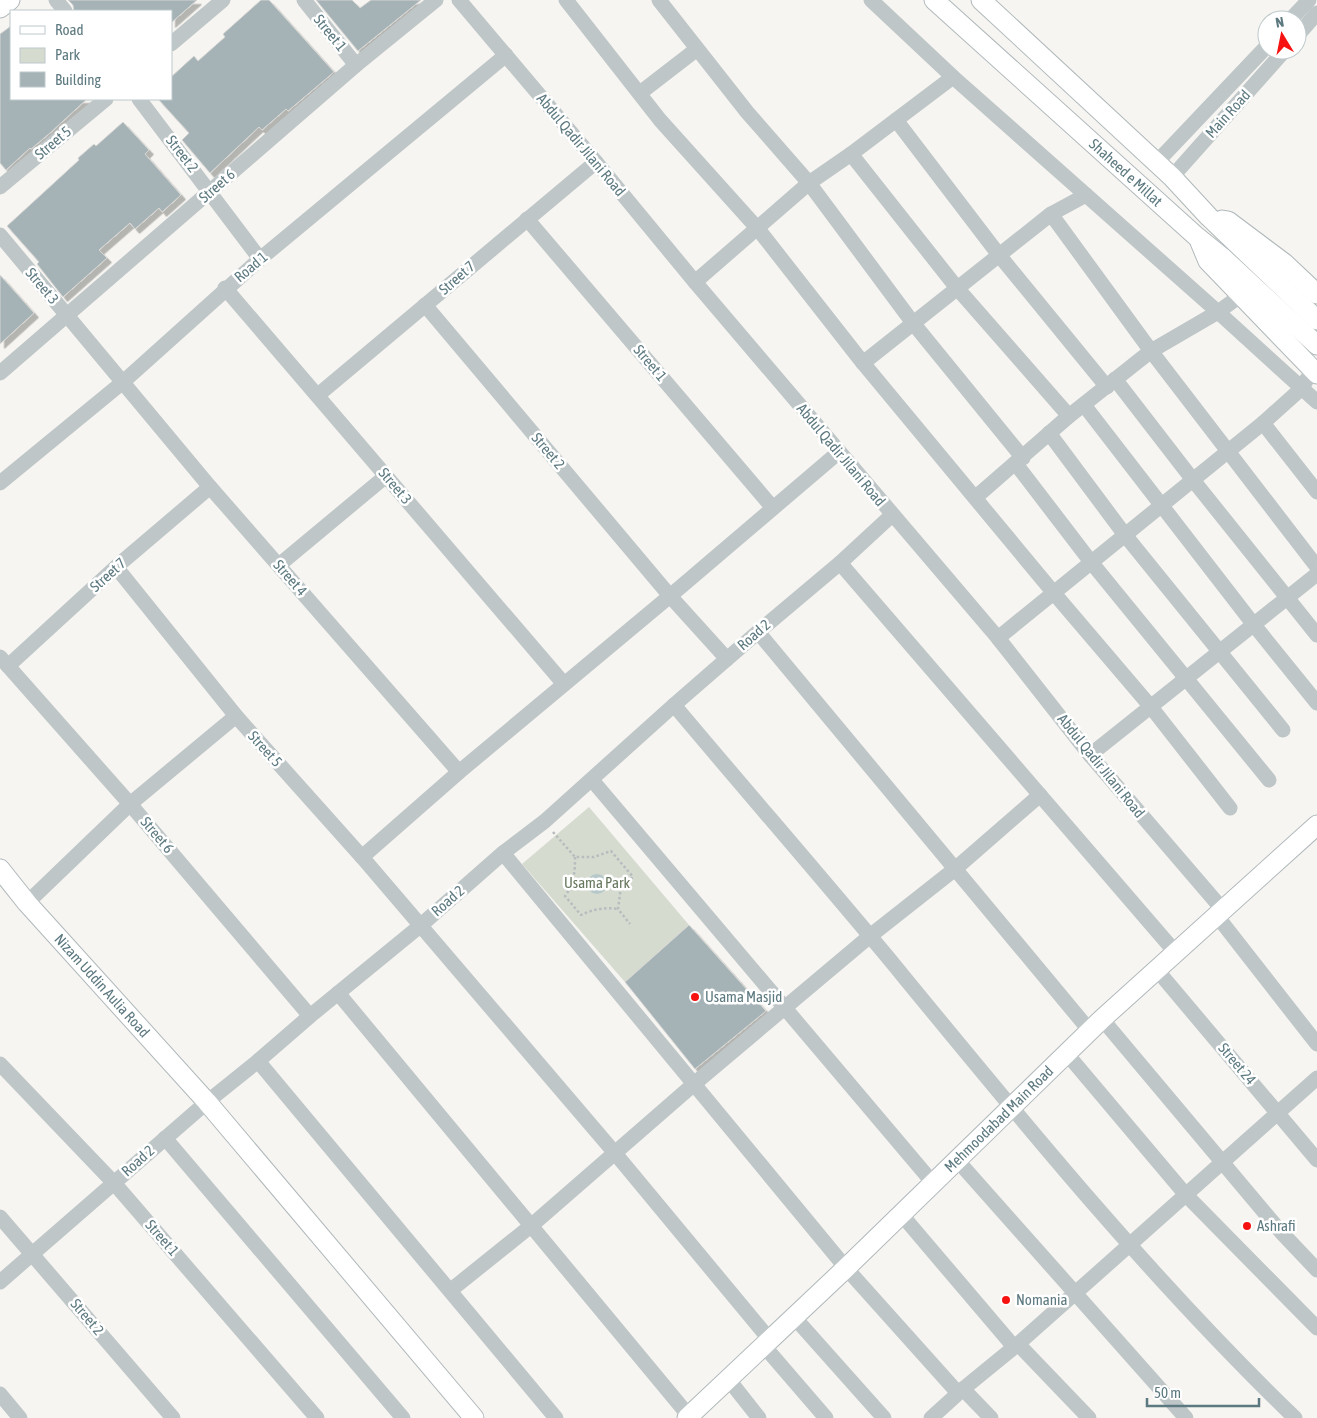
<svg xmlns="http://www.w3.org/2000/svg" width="1317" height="1418" font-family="'Asap Condensed',sans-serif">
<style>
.green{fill:#d6dbd0}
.water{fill:#b6c8ca}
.building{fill:#a5b3b6;stroke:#d7d6d4;filter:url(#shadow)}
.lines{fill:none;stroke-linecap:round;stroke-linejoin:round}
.major-casing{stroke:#b0b8bb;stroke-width:21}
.path{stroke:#b7bcbe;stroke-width:2.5;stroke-dasharray:2.5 2.5;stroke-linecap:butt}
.minor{stroke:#bfc6c8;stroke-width:15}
.major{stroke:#fff;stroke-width:19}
.poi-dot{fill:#f61211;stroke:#fff;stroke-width:2}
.labels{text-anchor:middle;stroke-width:5;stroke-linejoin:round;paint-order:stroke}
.street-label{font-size:15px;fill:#5d7980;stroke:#fff}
.park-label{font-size:15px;fill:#67775d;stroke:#fff}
.poi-label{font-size:15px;fill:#5d7980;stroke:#fff;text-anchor:start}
</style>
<defs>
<filter id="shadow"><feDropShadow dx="4.5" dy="4.5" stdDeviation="0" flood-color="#0004"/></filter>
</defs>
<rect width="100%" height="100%" fill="#f6f5f1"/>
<polygon class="green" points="589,807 689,925 625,982 522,864"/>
<circle class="water" cx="597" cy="884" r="10"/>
<g class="building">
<polygon points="68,0 197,0 171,23 171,11 74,11 73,5"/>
<polygon points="261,0 269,0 334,72 288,111 286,109 262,130 259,127 210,173 182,140 189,133 158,99 171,99 171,77 194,56 198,61 225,37 223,34"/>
<polygon points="316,0 352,0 360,8 371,0 421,0 358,51"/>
<polygon points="11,26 11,99 87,99 50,133 31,149 30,148 6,170 0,163 0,34"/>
<polygon points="123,122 149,150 145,154 181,195 162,212 159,208 135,229 130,223 99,250 107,258 63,297 37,264 39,262 7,226 79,160 78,158 94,144 96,146"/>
<polygon points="0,275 34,313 0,344"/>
<polygon points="689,925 766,1011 695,1069 625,982"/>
</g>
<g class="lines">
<defs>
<g id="major">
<path id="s1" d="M 934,0 L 1197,237 L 1223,258 L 1317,345"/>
<polyline points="981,0 1172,177 1209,217 1317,320"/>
<polyline points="0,8 10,0"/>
<polyline points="1222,220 1228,221 1284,263 1317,294"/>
<polyline points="1200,242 1208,261 1317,374"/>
<path id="s2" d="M 0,869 L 27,903 L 207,1102 L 474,1418"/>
<path id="s3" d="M 687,1418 L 846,1268 L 1102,1019 L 1317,825"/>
</g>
</defs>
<use href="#major" class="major-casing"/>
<g class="path">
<polyline points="553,832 575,857 594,857 611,851 633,877 621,887 618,909 630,924"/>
<path d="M 575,857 C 575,872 574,884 565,896 L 581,915 C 593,909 605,907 618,909"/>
</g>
<g class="minor">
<polyline points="56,0 65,11"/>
<polyline points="304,0 356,65"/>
<polyline points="459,0 596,162 695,282 998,638 1090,755 1223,910"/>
<polyline points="566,0 660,120 758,229 863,363 1053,592 1151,707 1230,808"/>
<polyline points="659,0 747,112 809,183 913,323 1023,458"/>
<polyline points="871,0 953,77 1218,312 1317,402"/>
<polyline points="1290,20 1309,0"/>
<polyline points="1297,36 1317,13"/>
<polyline points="171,44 223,0"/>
<polyline points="640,93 697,49"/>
<polyline points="139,99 260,259"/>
<polyline points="896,120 999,255 1107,387"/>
<polyline points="851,154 957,288 1069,416"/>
<polyline points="1156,163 1267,46"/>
<polyline points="1172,177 1285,50"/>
<polyline points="0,187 106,99"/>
<polyline points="1051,214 1151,351 1317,567"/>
<polyline points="527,219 773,508"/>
<polyline points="0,235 210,487 459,772"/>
<polyline points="695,282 809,183 851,154 953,77"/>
<polyline points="225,288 564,684"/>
<polyline points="425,305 670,596 727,659"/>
<polyline points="863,363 1051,214 1086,195"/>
<polyline points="0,373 356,65 436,0"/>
<polyline points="1115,379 1193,480 1317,635"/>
<polyline points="318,395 596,162"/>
<polyline points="1084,405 1254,625 1317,703"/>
<polyline points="1263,423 1317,492"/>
<polyline points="1049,433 1125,535 1283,730"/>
<polyline points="1016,464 1091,562 1269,780"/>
<polyline points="0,483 123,382 260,259 506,55"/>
<polyline points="976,497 1069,416 1151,351 1218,312 1240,296"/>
<polyline points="840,563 1176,953"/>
<polyline points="279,565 386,476"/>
<polyline points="116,567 236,716 362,857 614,1152 770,1340"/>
<polyline points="758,632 1090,1031"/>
<polyline points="998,638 1263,423 1302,388 1307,379"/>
<polyline points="0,657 130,804 310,1016"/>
<polyline points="8,666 116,567 210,487"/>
<path d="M 674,705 C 747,792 822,878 895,966 C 1022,1121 1150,1278 1295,1418"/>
<polyline points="1090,755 1317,574"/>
<polyline points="592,780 933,1183"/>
<polyline points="503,853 846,1268 958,1393"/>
<polyline points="362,857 459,772 670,596 839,452"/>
<polyline points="27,903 130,804 236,716"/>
<polyline points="1217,916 1317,1044"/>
<polyline points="1157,970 1317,1160"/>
<polyline points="338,993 689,1416"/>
<polyline points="1102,1019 1281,1232 1317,1270"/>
<polyline points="1067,1054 1186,1195 1317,1328"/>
<polyline points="258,1061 556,1418"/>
<polyline points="0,1064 114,1183 317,1418"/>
<polyline points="165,1138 403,1418"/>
<polyline points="957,1160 1186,1418"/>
<polyline points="901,1214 1014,1347"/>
<polyline points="0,1217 173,1418"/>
<polyline points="0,1282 207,1102 258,1061 310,1016 420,926 503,853 545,821 674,705 758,632 840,563 892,515"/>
<polyline points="451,1290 532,1225 694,1084 870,936 955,869 1040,795"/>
<polyline points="794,1317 884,1418"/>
<polyline points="1018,1344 1089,1418"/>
<polyline points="764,1346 826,1418"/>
<polyline points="729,1380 759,1418"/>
<polyline points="963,1389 991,1418"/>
<polyline points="0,1394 20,1418"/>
<polyline points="931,1418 963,1389 1018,1344 1317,1078"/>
</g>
<use href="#major" class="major"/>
</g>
<g class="poi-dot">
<circle cx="695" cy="997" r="5"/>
<circle cx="1247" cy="1226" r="5"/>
<circle cx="1006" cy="1300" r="5"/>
</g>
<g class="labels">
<g class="street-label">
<text transform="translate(330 33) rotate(51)" y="5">Street 1</text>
<text transform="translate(1228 114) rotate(-48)" y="5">Main Road</text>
<text transform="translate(53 143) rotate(-40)" y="5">Street 5</text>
<text transform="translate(581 145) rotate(50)" y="5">Abdul Qadir Jilani Road</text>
<text transform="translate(182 154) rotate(52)" y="5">Street 2</text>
<text dy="5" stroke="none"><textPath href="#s1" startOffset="258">Shaheed e Millat</textPath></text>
<text transform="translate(217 186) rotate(-41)" y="5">Street 6</text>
<text transform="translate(251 267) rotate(-40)" y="5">Road 1</text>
<text transform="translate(457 278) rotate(-41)" y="5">Street 7</text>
<text transform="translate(42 286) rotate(50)" y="5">Street 3</text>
<text transform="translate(650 363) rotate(50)" y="5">Street 1</text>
<text transform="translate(548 451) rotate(50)" y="5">Street 2</text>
<text transform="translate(841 455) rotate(50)" y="5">Abdul Qadir Jilani Road</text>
<text transform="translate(395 486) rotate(50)" y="5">Street 3</text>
<text transform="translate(108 575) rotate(-42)" y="5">Street 7</text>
<text transform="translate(290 578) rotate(49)" y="5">Street 4</text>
<text transform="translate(754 635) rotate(-41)" y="5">Road 2</text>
<text transform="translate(265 749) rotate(48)" y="5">Street 5</text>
<text transform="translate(1101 766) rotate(51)" y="5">Abdul Qadir Jilani Road</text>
<text transform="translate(157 835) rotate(50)" y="5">Street 6</text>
<text transform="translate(448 901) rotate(-41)" y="5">Road 2</text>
<text dy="5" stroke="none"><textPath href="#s2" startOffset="155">Nizam Uddin Aulia Road</textPath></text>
<text transform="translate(1237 1064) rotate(50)" y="5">Street 24</text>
<text dy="5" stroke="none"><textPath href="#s3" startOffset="432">Mehmoodabad Main Road</textPath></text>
<text transform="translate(138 1161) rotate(-42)" y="5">Road 2</text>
<text transform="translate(162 1238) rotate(49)" y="5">Street 1</text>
<text transform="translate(87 1317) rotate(50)" y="5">Street 2</text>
</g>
<g class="park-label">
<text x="597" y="888">Usama Park</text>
</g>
<g class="poi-label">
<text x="705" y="1002">Usama Masjid</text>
<text x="1257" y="1231">Ashrafi</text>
<text x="1016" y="1305">Nomania</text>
</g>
</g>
<rect x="10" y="10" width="162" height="90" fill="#ffffff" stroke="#bec9cc"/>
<rect x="20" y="26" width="25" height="8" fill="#ffffff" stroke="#bec9cc"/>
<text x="55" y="35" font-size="15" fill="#5d7980">Road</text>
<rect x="20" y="48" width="25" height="15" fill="#d6dbd0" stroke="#bec9cc"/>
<text x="55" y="60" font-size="15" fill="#5d7980">Park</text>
<rect x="20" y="72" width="25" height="15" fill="#a5b3b6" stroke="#bec9cc"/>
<text x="55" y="85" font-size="15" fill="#5d7980">Building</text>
<g transform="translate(1282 35) rotate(350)"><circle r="24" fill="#ffffff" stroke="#bec9cc"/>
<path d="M0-4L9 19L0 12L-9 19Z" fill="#f61211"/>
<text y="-8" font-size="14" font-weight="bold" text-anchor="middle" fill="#5d7980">N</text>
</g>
<path d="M1147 1398v8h112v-8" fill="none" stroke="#5d7980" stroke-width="2.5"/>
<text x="1154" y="1398" font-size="15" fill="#5d7980" stroke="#ffffff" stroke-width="4" paint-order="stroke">50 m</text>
</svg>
